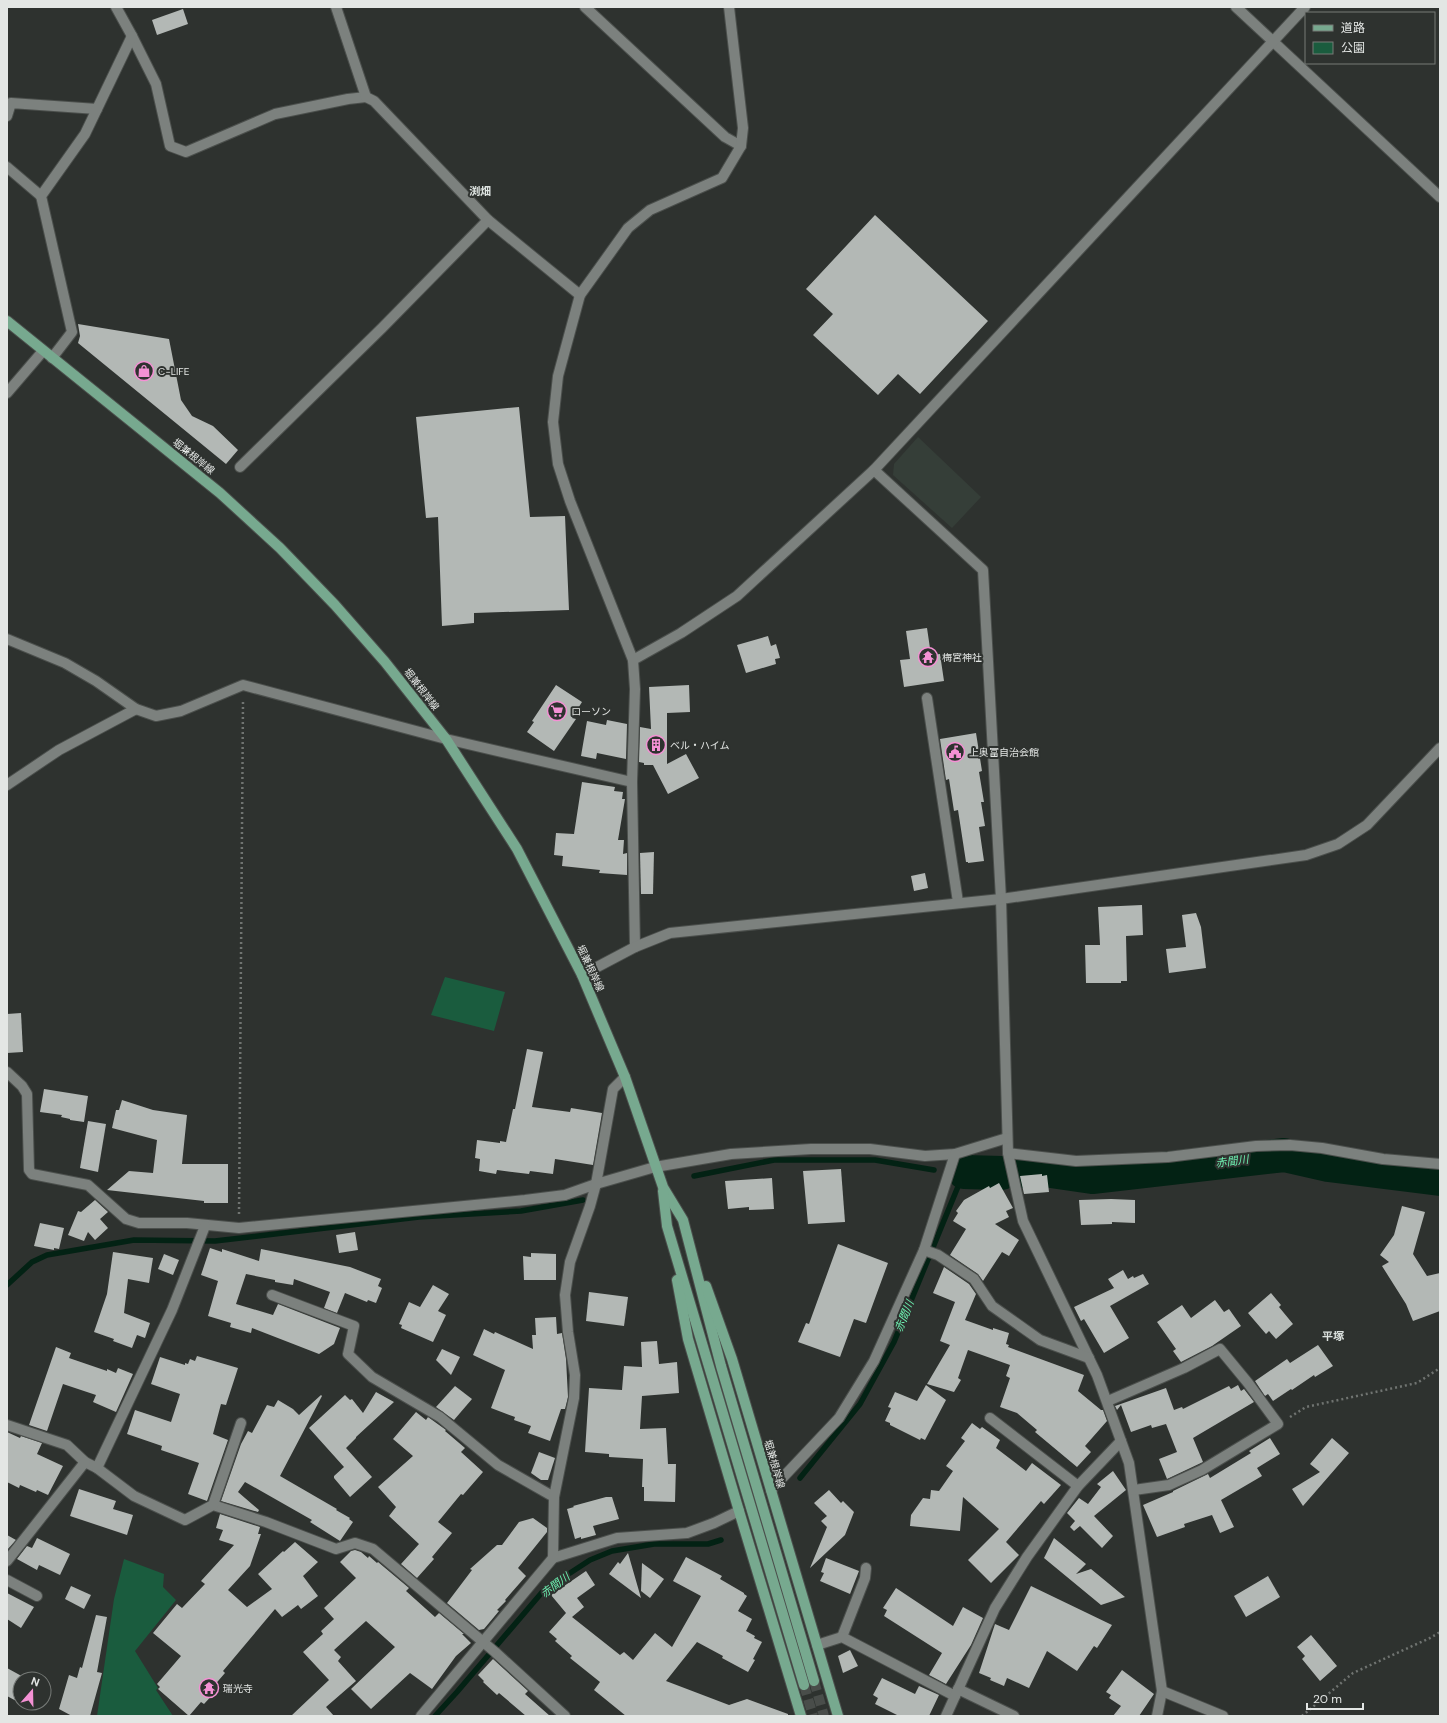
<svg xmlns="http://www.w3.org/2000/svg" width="1447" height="1723" font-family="'DM Sans','Noto Sans JP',sans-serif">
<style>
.built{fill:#353e38}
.green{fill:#1a5c3e}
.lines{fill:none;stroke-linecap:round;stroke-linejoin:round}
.stream{stroke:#032214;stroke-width:5.5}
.river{stroke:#032214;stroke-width:34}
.building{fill:#b3b8b5}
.major-tunnel{stroke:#494d4a;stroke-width:10;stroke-dasharray:10 5;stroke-linecap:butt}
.minor-casing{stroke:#4b4f4c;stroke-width:12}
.major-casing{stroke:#4b4f4c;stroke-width:12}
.path{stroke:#707471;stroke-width:2.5;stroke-dasharray:2 3;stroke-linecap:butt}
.minor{stroke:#7c817e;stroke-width:10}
.major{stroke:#77a98f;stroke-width:10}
.labels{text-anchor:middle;stroke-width:4;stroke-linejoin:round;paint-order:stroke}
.poi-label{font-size:10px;fill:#e3e6e4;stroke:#2e322f;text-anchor:start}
.street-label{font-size:10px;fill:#e3e6e4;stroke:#2e322f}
.neighbourhood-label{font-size:11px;font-weight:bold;fill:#dde3e0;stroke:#2e322f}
.water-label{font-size:11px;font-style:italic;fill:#6defb0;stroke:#2e322f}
</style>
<rect width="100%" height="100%" fill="#2e322f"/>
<polygon class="built" points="918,437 981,497 952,528 893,475 894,464"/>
<g class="green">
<polygon points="445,977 505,992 494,1031 431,1015"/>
<polygon points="124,1559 164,1574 163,1587 176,1600 135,1651 158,1688 156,1690 173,1716 97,1716 114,1599"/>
</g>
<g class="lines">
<g class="stream">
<polyline points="694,1176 774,1160 875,1160 934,1170"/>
<polyline points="7,1285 32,1262 47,1255 134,1240 215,1241 419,1217 521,1211 583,1200"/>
<polyline points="800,1478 860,1404 894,1342 964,1172"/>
<polyline points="435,1716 457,1692 544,1590 590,1560 612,1551 654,1544 708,1544 721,1540"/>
</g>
<g class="river">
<polyline points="1023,1171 1037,1169 1092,1177 1284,1155 1328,1165 1440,1179"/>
<polyline points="964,1172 1002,1173"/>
</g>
</g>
<g class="building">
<polygon points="183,9 188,24 157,35 152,20"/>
<polygon points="875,215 988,321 920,394 898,374 878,395 813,335 833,314 806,289"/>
<polygon points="78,324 169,339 181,400 192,416 213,426 238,450 226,464 78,343 80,336"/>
<polygon points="519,407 530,517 565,516 569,610 474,613 474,623 442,626 438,517 426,518 416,417"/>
<polygon points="927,628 931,655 940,654 944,681 904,687 900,660 910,659 906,631"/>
<polygon points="768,636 771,646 776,644 780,658 775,659 776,664 746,673 737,645"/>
<polygon points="556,685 582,702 572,718 576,719 554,751 527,732 534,722 532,721"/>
<polygon points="689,685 690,712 667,713 667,764 686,754 699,778 668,794 653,765 644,765 644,763 639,762 640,727 651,729 649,687"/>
<polygon points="607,720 627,724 626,759 597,753 596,759 581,756 587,721 606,725"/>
<polygon points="976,733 982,771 979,772 984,802 981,802 985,826 979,827 984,861 968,863 968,862 966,862 958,810 954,811 949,779 946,780 940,739"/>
<polygon points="582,782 615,787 614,791 623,792 622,799 625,799 618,840 624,840 623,854 627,853 627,875 599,873 600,870 562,866 563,856 554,855 556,833 574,834"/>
<polygon points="654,852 653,894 641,894 640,853"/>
<polygon points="925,873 928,888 914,891 911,876"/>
<polygon points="1142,905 1143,935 1126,936 1127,981 1121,981 1121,983 1086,983 1085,945 1100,945 1098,907"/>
<polygon points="1196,913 1201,927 1206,968 1169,973 1166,949 1186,947 1182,915"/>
<polygon points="21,1013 23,1052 7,1053 7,1014"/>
<polygon points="527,1049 543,1052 532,1107 570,1112 571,1108 602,1113 593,1165 555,1159 553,1174 530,1171 529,1174 497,1170 496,1174 479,1171 480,1159 475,1158 477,1140 500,1143 500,1141 506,1142 513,1109 515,1109"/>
<polygon points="44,1089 88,1096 84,1122 70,1120 70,1119 61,1117 62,1115 40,1112"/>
<polygon points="122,1100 153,1110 187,1115 182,1164 228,1164 228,1203 204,1203 204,1201 107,1190 129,1171 153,1173 157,1140 112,1128 116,1110 119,1110"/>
<polygon points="88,1121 106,1124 98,1172 80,1168"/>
<polygon points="841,1169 845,1222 808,1224 803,1171"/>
<polygon points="1042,1174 1042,1176 1047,1175 1049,1192 1024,1194 1020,1176"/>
<polygon points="772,1178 774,1209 749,1210 749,1207 728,1209 725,1181"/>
<polygon points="999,1183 1013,1208 1006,1211 1009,1217 995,1224 1019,1240 1009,1256 1002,1252 983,1281 978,1274 950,1255 966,1229 953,1221 958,1213 956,1211 964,1200 989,1186 990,1188"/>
<polygon points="1111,1199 1135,1200 1135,1223 1112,1222 1112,1224 1081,1225 1079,1200"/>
<polygon points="95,1200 108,1212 100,1219 108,1228 95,1240 88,1232 84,1241 68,1235 78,1211 81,1212"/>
<polygon points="1402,1206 1425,1212 1413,1254 1427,1276 1440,1273 1440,1311 1413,1321 1406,1304 1382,1266 1389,1262 1380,1255 1394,1235"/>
<polygon points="40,1223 64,1228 59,1249 54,1248 54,1250 34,1246"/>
<polygon points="355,1232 358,1250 339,1253 336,1235"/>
<polygon points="838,1244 888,1263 866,1323 854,1319 840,1357 798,1342 806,1323 809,1324"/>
<polygon points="210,1248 222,1252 222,1249 259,1261 261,1249 350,1267 381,1279 378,1286 382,1288 376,1303 368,1300 367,1302 345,1293 337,1313 324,1308 330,1292 294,1279 293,1285 275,1282 275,1280 246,1274 236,1304 273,1315 278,1304 340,1328 334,1344 319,1354 252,1328 251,1333 230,1327 231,1323 208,1316 218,1281 201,1275"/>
<polygon points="113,1252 153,1258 149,1283 128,1279 124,1313 150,1323 145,1338 137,1335 132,1348 113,1341 114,1339 94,1332 107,1294"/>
<polygon points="531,1253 556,1254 556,1280 524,1280 523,1256 531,1257"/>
<polygon points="164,1254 179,1260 173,1275 158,1269"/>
<polygon points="944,1267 969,1284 976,1294 965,1320 993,1330 993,1328 1009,1333 1006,1344 1009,1345 1008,1347 1084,1375 1078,1391 1101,1410 1103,1410 1107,1421 1085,1446 1091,1452 1077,1467 1035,1432 1037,1430 1017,1413 1000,1407 1010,1378 1006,1376 1010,1365 968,1350 958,1378 961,1380 954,1392 927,1384 950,1345 940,1341 955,1302 933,1293"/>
<polygon points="1123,1270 1128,1279 1133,1276 1134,1278 1143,1274 1149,1284 1110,1306 1129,1338 1104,1353 1084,1319 1081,1321 1074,1307 1114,1288 1108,1279"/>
<polygon points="433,1285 449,1294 438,1311 446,1315 433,1342 401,1328 402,1325 399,1324 409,1302 420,1307"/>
<polygon points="589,1292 628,1297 624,1326 586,1321"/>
<polygon points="1271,1293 1281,1305 1279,1307 1293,1324 1276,1339 1269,1331 1266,1334 1248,1313"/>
<polygon points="1215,1300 1224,1312 1229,1309 1241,1326 1212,1346 1181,1362 1173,1351 1176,1349 1157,1322 1182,1305 1191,1318"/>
<polygon points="556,1317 557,1334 562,1333 566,1359 568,1397 565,1409 561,1409 550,1441 528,1433 531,1426 514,1420 515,1417 491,1408 505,1370 473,1355 484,1329 494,1334 495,1332 533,1349 532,1335 536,1335 535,1318"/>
<polygon points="657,1341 659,1364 677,1362 679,1393 642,1396 640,1429 666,1428 668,1464 676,1464 675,1502 644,1501 644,1487 642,1487 643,1459 609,1457 609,1454 585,1452 589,1388 622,1390 624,1366 642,1367 641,1342"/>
<polygon points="1318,1345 1333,1366 1315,1377 1314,1375 1292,1390 1291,1389 1273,1401 1268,1394 1265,1396 1255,1381 1287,1359 1290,1363"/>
<polygon points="56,1347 71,1353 69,1358 107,1371 107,1369 116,1373 118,1368 133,1374 116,1412 93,1402 96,1395 63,1384 47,1431 29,1425"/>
<polygon points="442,1349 460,1357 451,1375 436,1360"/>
<polygon points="197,1356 238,1368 226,1405 221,1404 213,1434 228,1440 207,1501 188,1494 199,1463 161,1450 162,1446 127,1434 135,1410 171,1422 180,1394 151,1384 160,1357 185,1365 185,1363 188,1364 190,1359 195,1361"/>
<polygon points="926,1385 946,1400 925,1440 921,1438 920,1440 890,1425 890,1423 885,1421 891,1408 888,1407 895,1392 917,1401"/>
<polygon points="1238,1385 1241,1391 1244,1389 1254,1402 1193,1438 1203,1462 1167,1479 1159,1459 1177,1452 1166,1424 1152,1428 1151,1425 1131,1432 1121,1405 1117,1410 1115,1406 1166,1388 1174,1410 1182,1407 1183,1409 1229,1386 1231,1389"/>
<polygon points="455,1386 472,1399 454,1420 436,1407"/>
<polygon points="376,1392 394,1402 356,1437 356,1438 346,1448 372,1477 350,1497 334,1478 334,1476 344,1467 309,1428 345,1395 350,1400 352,1399 363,1413"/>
<polygon points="321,1395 322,1396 280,1476 337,1509 336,1510 350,1518 349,1519 353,1522 340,1541 310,1522 312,1520 245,1482 238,1492 259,1510 258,1512 221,1501 241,1444 248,1431 252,1433 267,1405 274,1407 278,1400 293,1409 299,1415"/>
<polygon points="416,1412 426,1420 428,1417 446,1430 445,1431 465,1448 461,1452 483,1472 463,1495 461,1494 438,1522 452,1533 432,1557 434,1559 417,1578 401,1564 419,1544 389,1516 396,1507 378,1487 413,1456 393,1439"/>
<polygon points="972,1423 980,1429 982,1427 1000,1440 996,1448 1026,1471 1032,1463 1061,1485 1044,1504 1041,1501 1006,1542 1019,1555 991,1583 968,1560 999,1529 963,1497 960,1531 910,1526 911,1515 923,1498 930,1499 931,1490 939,1491 953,1471 946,1466 965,1441 961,1438"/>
<polygon points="7,1432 20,1438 21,1436 42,1443 37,1454 63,1466 48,1495 37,1490 36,1492 20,1485 19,1488 7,1482"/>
<polygon points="1270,1438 1280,1454 1257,1468 1262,1476 1221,1500 1234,1527 1220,1533 1212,1515 1184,1524 1185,1527 1157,1537 1143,1505 1173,1492 1173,1491 1208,1474 1210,1478 1251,1453 1249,1451"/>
<polygon points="1332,1438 1349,1453 1303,1506 1292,1489 1320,1472 1310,1464"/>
<polygon points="539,1452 555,1458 548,1480 541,1480 531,1473"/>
<polygon points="1113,1471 1126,1490 1094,1516 1113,1536 1102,1548 1080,1526 1074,1531 1070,1527 1075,1521 1067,1513 1079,1498 1088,1504 1101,1487 1097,1484"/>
<polygon points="79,1489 116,1501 113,1509 133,1515 127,1535 70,1516"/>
<polygon points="829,1490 841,1503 843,1501 854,1512 845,1535 810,1568 827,1527 821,1521 827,1516 814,1503"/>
<polygon points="606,1497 612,1497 619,1519 593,1526 596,1535 581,1539 581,1537 575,1539 567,1509 574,1507 573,1506"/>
<polygon points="220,1514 260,1527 258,1534 261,1534 250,1566 228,1590 247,1607 272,1589 258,1574 283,1551 284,1552 295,1542 318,1562 303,1576 318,1596 301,1609 298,1605 282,1617 275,1609 223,1671 225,1673 212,1688 216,1691 204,1704 201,1702 189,1716 158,1689 160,1687 157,1684 181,1656 153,1633 177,1604 182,1608 205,1584 201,1581 234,1545 219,1540 223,1530 216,1528"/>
<polygon points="533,1518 547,1528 547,1532 518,1568 526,1576 505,1600 506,1601 497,1610 499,1611 484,1629 479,1630 447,1603 472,1570 470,1569 497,1545 502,1545 519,1522"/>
<polygon points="7,1535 16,1540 7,1550"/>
<polygon points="37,1538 70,1554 60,1575 39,1565 37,1570 17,1559 27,1546 32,1548"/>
<polygon points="1054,1538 1086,1564 1076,1574 1091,1569 1125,1597 1101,1605 1044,1558"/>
<polygon points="355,1550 361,1552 368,1558 369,1556 377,1563 378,1562 409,1588 406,1591 435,1617 439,1613 464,1634 462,1634 471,1643 456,1656 432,1689 410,1673 371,1709 351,1689 395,1647 366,1621 334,1650 341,1657 338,1661 356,1681 326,1707 334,1716 291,1716 329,1680 303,1652 323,1634 321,1631 334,1619 324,1608 356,1578 340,1562 351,1551"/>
<polygon points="628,1553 641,1598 609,1574 618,1562 620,1564"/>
<polygon points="686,1557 722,1576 720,1579 744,1593 744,1594 747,1596 738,1611 752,1619 746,1631 755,1636 754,1638 762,1642 753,1659 755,1660 748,1672 722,1658 723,1656 697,1642 666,1681 729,1705 747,1699 788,1714 788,1716 626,1716 594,1690 600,1682 570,1658 572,1656 555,1641 557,1639 549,1632 566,1613 551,1595 586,1571 595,1585 577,1598 584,1607 572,1617 620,1655 624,1652 633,1660 655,1633 672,1647 701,1596 673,1581"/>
<polygon points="826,1558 859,1571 850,1594 820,1581 824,1573 821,1572"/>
<polygon points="642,1563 664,1579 650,1598 641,1591"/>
<polygon points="1268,1576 1280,1597 1246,1617 1234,1596"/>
<polygon points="71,1586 91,1595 84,1609 65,1599"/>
<polygon points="1031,1586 1112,1625 1097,1648 1094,1646 1077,1671 1047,1651 1029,1688 1007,1678 1004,1686 990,1680 991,1678 979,1673 995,1624 1009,1630"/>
<polygon points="896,1588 953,1626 963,1607 983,1618 971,1645 946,1684 929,1675 942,1653 884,1616 887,1610 883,1608"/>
<polygon points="7,1593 34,1607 21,1628 7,1619"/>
<polygon points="96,1615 107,1617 97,1672 102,1673 90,1716 72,1716 59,1709 69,1675 77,1678 80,1667 82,1668"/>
<polygon points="1311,1635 1337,1666 1320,1681 1302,1659 1305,1656 1297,1647"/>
<polygon points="850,1650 858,1666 843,1673 838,1656"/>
<polygon points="493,1659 528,1691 525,1694 550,1716 526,1716 499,1693 497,1695 483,1682 484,1681 478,1675"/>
<polygon points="7,1668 27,1679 20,1679 20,1703 7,1696"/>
<polygon points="1122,1670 1154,1694 1139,1716 1113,1716 1121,1706 1109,1698 1111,1695 1106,1692"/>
<polygon points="882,1678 915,1694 919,1686 939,1695 929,1716 899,1716 875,1704 878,1698 873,1695"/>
</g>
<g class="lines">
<g class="major-tunnel">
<polyline points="814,1681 824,1716"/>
<polyline points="804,1685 813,1716"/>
</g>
<defs>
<g id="minor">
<polyline points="116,7 132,36 156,84 170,146 186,152 275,114 348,99 366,97"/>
<polyline points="336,7 366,97 374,101 488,220 580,295"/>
<polyline points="585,7 725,137 741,146"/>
<polyline points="1236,7 1440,197"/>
<polyline points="7,116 11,103 97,109"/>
<polyline points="7,167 41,196"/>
<polyline points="52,358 72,332 41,196 85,134 132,36"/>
<polyline points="7,393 43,351"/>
<polyline points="240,467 382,328 488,220"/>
<polyline points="874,470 983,570 1001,899 1008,1153 1023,1221 1097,1375 1129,1463 1162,1691 1157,1716"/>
<polyline points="7,639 65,663 96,681 136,709 156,716 181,711 243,685 446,739 632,782"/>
<polyline points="633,660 681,633 737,596 874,470 1305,7"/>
<polyline points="927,698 958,902"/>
<polyline points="7,785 59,750 136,709"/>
<polyline points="635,947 632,782 635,689 633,660 570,501 558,464 553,422 558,376 580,295 628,228 650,210 722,178 741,146 743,128 729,7"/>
<polyline points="582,975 635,947 670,933 1001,899 1306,855 1338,844 1367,825 1440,748"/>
<polyline points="7,1072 22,1086 27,1094 29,1170 32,1174 88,1185 126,1219 139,1223 187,1223 239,1228 525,1200 565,1195 596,1184 655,1167 731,1154 811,1149 870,1149 925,1156 955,1154 1007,1138"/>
<polyline points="1008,1153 1076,1161 1168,1157 1256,1146 1290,1145 1322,1148 1383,1159 1440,1164"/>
<polyline points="924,1250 938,1255 974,1279 992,1306 1040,1340 1089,1358"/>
<polyline points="272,1295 354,1326 348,1354 372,1377 440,1417 498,1465 554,1497"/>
<polyline points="1108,1401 1184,1368 1220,1349 1248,1383 1278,1424 1202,1470 1169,1485 1134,1490"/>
<polyline points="990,1418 1078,1486"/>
<polyline points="7,1425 67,1445 85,1462 97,1468 134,1496 185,1520 213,1505 266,1522 336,1549 355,1543 373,1549 495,1652 565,1716"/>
<polyline points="97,1468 172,1310 205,1226"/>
<polyline points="771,1490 839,1418 874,1361 924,1250 955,1154"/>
<polyline points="213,1505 241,1423"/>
<polyline points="553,1558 617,1538 687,1533 714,1523 739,1511"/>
<polyline points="7,1561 85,1462"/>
<polyline points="7,1580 37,1596"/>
<polyline points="842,1637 865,1578 866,1568"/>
<polyline points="817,1645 842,1637 955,1696"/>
<polyline points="958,1689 1014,1716"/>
<polyline points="1162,1691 1223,1716"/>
<polyline points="421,1716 553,1558 554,1497 574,1398 575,1375 568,1332 565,1295 570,1262 590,1206 596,1184 613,1089 625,1077"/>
<polyline points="946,1716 995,1608 1027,1557 1078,1486 1121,1441"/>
</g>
<g id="major">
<polyline points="7,321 220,493 280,548 335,605 385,662 446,739 517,849 582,975 625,1077 663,1187 683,1220 721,1366 814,1681"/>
<polyline points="663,1191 667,1226 804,1685"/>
<polyline points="677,1280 688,1339 739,1511 801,1716"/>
<polyline points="706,1286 732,1359 838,1716"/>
</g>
</defs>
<use href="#minor" class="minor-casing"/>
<use href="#major" class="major-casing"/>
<g class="path">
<polyline points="239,1214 243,701"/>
<polyline points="1290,1417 1306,1407 1417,1383 1440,1368"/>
<polyline points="1302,1716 1353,1673 1430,1638 1440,1632"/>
</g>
<use href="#minor" class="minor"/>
<use href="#major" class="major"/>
</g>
<defs>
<symbol id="shop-ring" viewBox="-11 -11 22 22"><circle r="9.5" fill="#2e322f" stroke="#f491d4" stroke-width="1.5"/><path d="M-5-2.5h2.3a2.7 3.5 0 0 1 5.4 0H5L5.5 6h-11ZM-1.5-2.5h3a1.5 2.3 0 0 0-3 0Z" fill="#f491d4"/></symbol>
<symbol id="temple-ring" viewBox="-11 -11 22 22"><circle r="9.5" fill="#2e322f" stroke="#f491d4" stroke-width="1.5"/><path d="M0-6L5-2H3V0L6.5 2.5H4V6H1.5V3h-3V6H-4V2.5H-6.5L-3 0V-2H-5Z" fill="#f491d4"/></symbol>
<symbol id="supermarket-ring" viewBox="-11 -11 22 22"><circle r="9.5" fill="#2e322f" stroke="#f491d4" stroke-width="1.5"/><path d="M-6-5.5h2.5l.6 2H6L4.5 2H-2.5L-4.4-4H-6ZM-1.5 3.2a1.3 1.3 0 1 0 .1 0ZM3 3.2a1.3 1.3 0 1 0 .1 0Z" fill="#f491d4"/></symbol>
<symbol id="building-ring" viewBox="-11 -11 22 22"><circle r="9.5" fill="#2e322f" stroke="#f491d4" stroke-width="1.5"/><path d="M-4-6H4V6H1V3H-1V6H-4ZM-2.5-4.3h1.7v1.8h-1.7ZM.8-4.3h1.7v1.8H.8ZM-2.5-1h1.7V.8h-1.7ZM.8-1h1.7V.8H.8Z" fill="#f491d4"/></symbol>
<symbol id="civic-ring" viewBox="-11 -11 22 22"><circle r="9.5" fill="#2e322f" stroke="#f491d4" stroke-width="1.5"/><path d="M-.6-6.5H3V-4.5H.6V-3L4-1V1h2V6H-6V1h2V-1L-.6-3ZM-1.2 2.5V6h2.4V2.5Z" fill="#f491d4"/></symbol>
</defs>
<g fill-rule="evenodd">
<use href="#shop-ring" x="133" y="360" width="22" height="22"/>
<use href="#temple-ring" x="917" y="646" width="22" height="22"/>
<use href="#supermarket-ring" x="546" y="700" width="22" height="22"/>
<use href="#building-ring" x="645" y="734" width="22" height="22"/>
<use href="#civic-ring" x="944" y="741" width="22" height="22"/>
<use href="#temple-ring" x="198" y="1677" width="22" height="22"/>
</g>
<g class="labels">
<g class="poi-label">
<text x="158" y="375">C−LIFE</text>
<text x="942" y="661">梅宮神社</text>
<text x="571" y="715">ローソン</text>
<text x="670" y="749">ベル・ハイム</text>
<text x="969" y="756">上奥富自治会館</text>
<text x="223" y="1692">瑞光寺</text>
</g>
<g class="street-label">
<text transform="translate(194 456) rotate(39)" y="4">堀兼根岸線</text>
<text transform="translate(422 689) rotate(52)" y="4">堀兼根岸線</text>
<text transform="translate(591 968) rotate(65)" y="4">堀兼根岸線</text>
<text transform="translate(775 1464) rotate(74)" y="4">堀兼根岸線</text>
</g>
<g class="neighbourhood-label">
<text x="480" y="195">渕畑</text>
<text x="1333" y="1340">平塚</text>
</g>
<g class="water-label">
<text transform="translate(1232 1161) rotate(-7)" y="4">赤間川</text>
<text transform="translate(904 1316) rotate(-68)" y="4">赤間川</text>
<text transform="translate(555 1585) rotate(-37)" y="4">赤間川</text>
</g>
</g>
<rect width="1447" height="1723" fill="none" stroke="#e3e6e4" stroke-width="16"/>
<rect x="1305" y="12" width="130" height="52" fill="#2e322f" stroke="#767a77"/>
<rect x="1313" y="25" width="20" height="6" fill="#77a98f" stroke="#767a77"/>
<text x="1341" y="32" font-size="12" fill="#e3e6e4">道路</text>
<rect x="1313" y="42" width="20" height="12" fill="#1a5c3e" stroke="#767a77"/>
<text x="1341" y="52" font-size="12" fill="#e3e6e4">公園</text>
<g transform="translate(32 1691) rotate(20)"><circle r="19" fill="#2e322f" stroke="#767a77"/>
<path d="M0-3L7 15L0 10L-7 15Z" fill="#f491d4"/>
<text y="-6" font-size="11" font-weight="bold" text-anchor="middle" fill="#e3e6e4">N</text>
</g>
<path d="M1307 1703v6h56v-6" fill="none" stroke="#e3e6e4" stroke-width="2"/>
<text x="1313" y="1703" font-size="12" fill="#e3e6e4" stroke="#2e322f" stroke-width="3" paint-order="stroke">20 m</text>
</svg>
